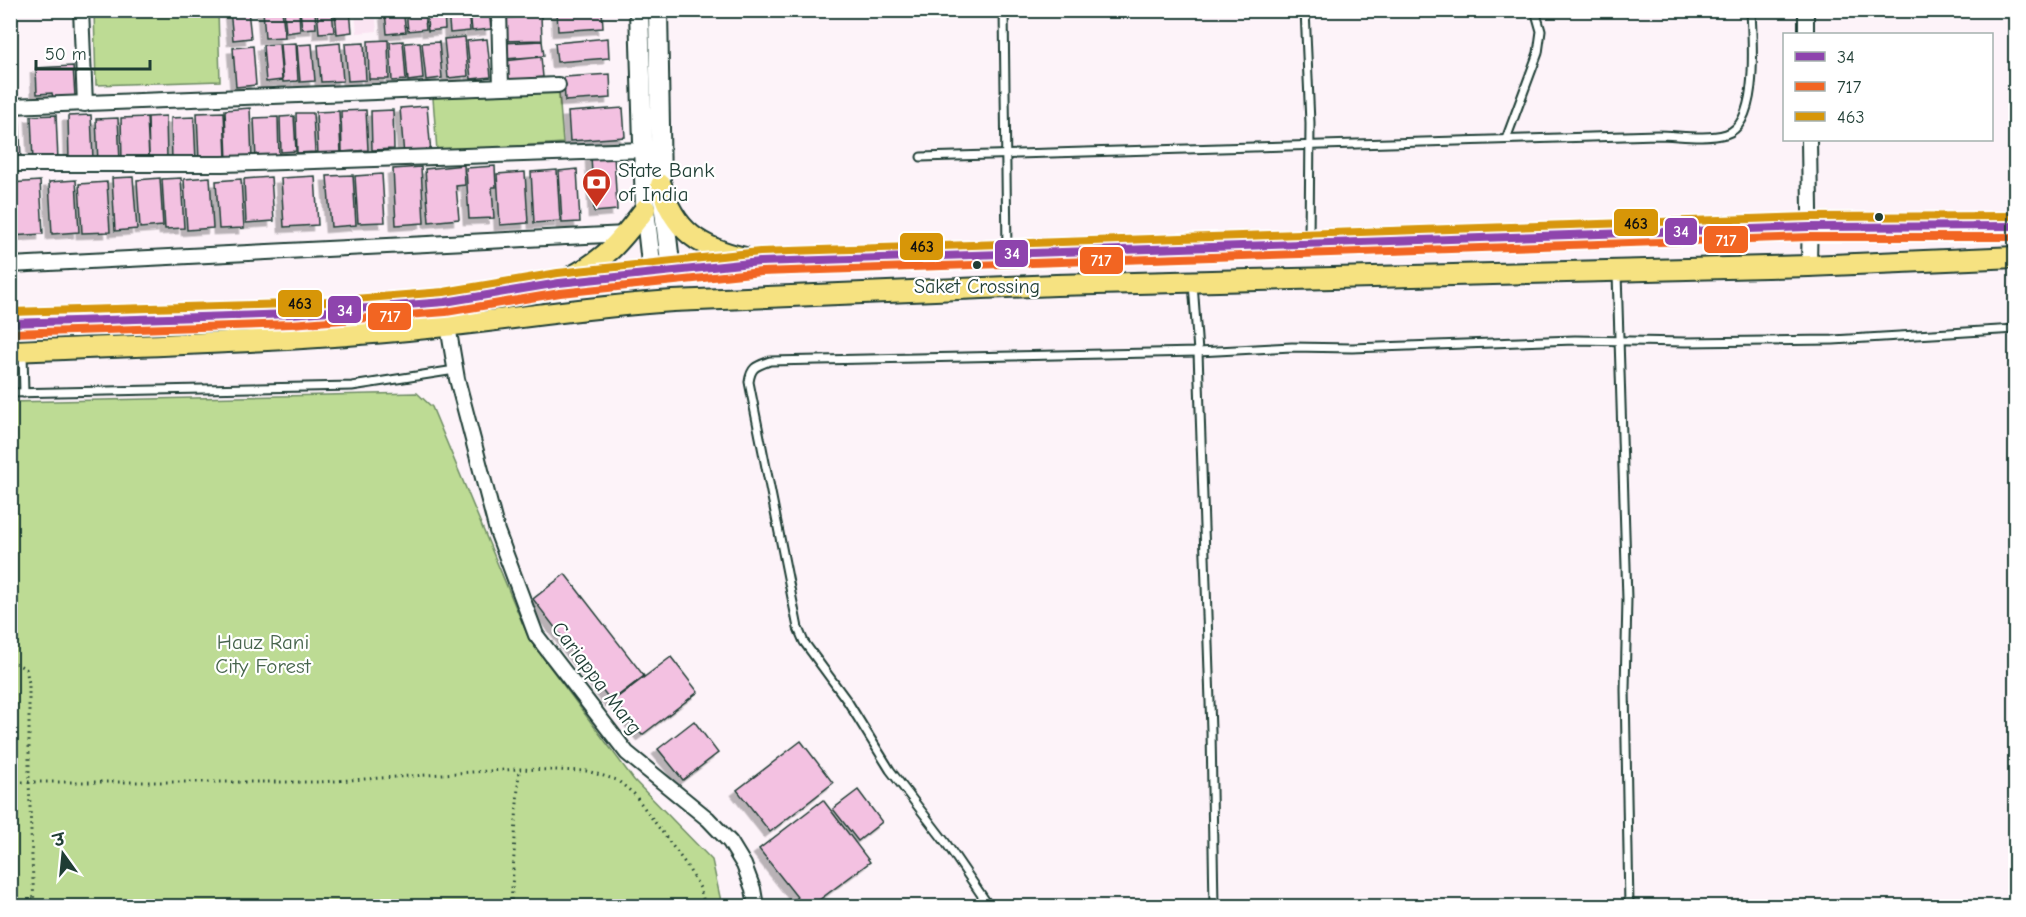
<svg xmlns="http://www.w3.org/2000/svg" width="2026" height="917" font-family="'Comic Neue','Playpen Sans Deva',sans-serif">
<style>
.built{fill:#fae4f2}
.green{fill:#bddb94;stroke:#6e8c64;stroke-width:1.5}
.building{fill:#f3c1e1;stroke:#1f3d34;stroke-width:1.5;filter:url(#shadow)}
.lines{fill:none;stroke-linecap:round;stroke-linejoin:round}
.lane-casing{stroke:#1f3d34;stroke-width:11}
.street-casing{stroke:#1f3d34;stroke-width:18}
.secondary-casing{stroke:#1f3d34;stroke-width:22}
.primary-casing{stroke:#1f3d34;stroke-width:24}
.path{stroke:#1f3d34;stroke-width:3;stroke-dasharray:1.5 4.5;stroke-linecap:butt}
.lane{stroke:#fff;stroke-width:7}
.street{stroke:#fff;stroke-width:14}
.secondary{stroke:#fff;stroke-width:18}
.primary{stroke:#f6e281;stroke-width:20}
.bus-1-casing{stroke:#fff;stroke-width:12}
.bus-2-casing{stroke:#fff;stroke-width:12}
.bus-3-casing{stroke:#fff;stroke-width:12}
.bus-1{stroke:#8e44ad;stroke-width:8}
.bus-2{stroke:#f26522;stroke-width:8}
.bus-3{stroke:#d79608;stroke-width:8}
.bus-dot{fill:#1f3d34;stroke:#fff;stroke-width:2}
.labels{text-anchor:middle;stroke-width:4.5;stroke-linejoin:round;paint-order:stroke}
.bus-label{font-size:20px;fill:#1f3d34;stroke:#fff}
.poi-label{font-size:21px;fill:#1f3d34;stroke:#fff;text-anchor:start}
.park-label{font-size:21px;fill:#46644c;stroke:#fff}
.street-label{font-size:21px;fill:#1f3d34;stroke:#fff}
.line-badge{stroke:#fff;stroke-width:2}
.badge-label{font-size:16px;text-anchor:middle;font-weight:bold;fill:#fff}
.pale-badge-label{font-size:16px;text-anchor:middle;font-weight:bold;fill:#111}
</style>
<defs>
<filter id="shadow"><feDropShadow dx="-5.5" dy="5.5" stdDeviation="0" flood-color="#0004"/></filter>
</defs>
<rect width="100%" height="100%" fill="#fdf3f9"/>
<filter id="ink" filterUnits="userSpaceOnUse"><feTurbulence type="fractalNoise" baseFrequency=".0167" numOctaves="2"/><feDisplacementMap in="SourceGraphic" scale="12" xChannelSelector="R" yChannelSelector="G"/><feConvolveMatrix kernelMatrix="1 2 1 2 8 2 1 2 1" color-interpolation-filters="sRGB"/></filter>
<g filter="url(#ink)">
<polygon class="built" points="355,11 375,11 377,31 357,33"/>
<g class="green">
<polygon points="94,11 218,11 220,81 96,85"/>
<polygon points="559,92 563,143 437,151 433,98"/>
<polygon points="417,393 432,407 529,639 634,780 712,860 722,906 11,906 11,402"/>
</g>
<g class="building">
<polygon points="230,10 248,10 251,38 233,40"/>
<polygon points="263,10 282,10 285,37 265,38"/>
<polygon points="284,10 299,10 300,31 286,33"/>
<polygon points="300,10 315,10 316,28 302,29"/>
<polygon points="317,10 332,10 334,32 319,33"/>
<polygon points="335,10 350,10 352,32 337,34"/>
<polygon points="385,10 403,10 406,32 387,34"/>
<polygon points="406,10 424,10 426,29 408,31"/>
<polygon points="426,10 444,10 445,29 428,31"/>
<polygon points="448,10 468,10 470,31 450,33"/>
<polygon points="470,10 489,10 491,29 472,31"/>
<polygon points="501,10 541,10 541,14 501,15"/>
<polygon points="557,10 602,10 603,28 558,31"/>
<polygon points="541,16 542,40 502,41 502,18"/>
<polygon points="465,37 468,76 448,78 444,39"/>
<polygon points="608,38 609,58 557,62 555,43"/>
<polygon points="487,39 491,77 471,79 467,41"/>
<polygon points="388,40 389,79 369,79 368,41"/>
<polygon points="403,41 406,80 392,81 390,42"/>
<polygon points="542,41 544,56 505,59 503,43"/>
<polygon points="420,42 423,79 408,81 405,43"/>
<polygon points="439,42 442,78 426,80 422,43"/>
<polygon points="296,43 298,81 283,82 280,44"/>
<polygon points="340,43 343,81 321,82 318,45"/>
<polygon points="364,43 366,80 348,81 345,44"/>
<polygon points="279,44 282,80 266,82 263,45"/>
<polygon points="312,44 315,81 300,82 297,45"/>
<polygon points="253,46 256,85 236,87 233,48"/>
<polygon points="541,57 543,77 506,81 504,61"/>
<polygon points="73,66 75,96 53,97 52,93 37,94 36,68"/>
<polygon points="610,74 611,98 565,101 564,77"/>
<polygon points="10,76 13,76 14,94 10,94"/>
<polygon points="427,106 431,154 404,156 400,108"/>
<polygon points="250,108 252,160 227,161 225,110"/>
<polygon points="623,108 625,137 570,141 568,112"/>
<polygon points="366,110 368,150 342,152 341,111"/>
<polygon points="393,110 394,149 372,150 371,111"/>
<polygon points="339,111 341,154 318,155 316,112"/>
<polygon points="224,112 226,159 199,161 197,113"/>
<polygon points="296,113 313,113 315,152 297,153"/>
<polygon points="10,114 19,114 21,160 10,160"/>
<polygon points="56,115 58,160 33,161 31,116"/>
<polygon points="91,115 93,159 69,160 68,116"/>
<polygon points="166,116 167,159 149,159 148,117"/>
<polygon points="294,116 296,151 281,152 280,117"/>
<polygon points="147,117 149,159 122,161 121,118"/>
<polygon points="194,117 196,161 172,162 171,118"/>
<polygon points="278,117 279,158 256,159 254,118"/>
<polygon points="118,118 120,162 98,163 96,119"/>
<polygon points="614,155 617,210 594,212 591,156"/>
<polygon points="464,165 465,185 456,186 459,219 429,222 425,169"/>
<polygon points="495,166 496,187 492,187 494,218 469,219 466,168"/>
<polygon points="421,167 424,223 396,225 393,169"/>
<polygon points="577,169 580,222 562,223 559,171"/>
<polygon points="557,170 560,221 534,223 531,172"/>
<polygon points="525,172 528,223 500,225 497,174"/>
<polygon points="382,174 385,222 358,223 355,176"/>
<polygon points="353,175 356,225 331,227 327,176"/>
<polygon points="315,176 318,225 284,227 281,178"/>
<polygon points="133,177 137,229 115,231 112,178"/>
<polygon points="210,177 213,228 187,230 184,179"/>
<polygon points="271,177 274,221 246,223 244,179"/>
<polygon points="160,178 163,226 140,228 137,180"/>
<polygon points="181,178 184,228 165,229 162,179"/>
<polygon points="241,179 244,228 219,229 216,181"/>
<polygon points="76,180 79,232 52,234 49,182"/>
<polygon points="40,181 43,234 10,236 10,183"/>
<polygon points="107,182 110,232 82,233 79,184"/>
<polygon points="565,574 644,676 611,701 533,599"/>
<polygon points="671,657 698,692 642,735 614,700"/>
<polygon points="694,721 718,753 683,780 658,749"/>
<polygon points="801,741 833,783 770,832 737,790"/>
<polygon points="858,790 882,822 858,841 833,809"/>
<polygon points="823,800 870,862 811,906 804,906 759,849"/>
<polygon points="796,899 797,906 770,906 770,904"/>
</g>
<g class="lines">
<defs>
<g id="lane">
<polyline points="1004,10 1007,251"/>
<polyline points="1305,10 1310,123 1309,242"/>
<polyline points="1506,139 1538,53 1541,31 1535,10"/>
<path d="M 921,157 L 1657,135 C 1678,135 1705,140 1726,134 C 1760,124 1752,39 1751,10"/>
<polyline points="1617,273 1627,599 1625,689 1629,906"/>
<polyline points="1193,283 1198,352 1211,731 1214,906"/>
<polyline points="23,353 24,393"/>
<polyline points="10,393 352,386 455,370"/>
<path d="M 989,906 L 946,843 L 890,770 L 848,702 L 804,642 L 798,628 L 749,382 C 751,367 756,366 770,361 L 1198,352 L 1292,347 L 1352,348 L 1575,340 L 1686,342 L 1833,340 L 2016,329"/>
</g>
<g id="street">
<polyline points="81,10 85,104"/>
<polyline points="499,10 501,87"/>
<polyline points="1806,10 1806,34"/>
<polyline points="10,106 558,85"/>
<polyline points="10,164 222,164 643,150"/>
<polyline points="10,265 626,234"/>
<polyline points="1809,266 1810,210 1809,140"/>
<polyline points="448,326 457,379 497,531 536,635 627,753 708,819 730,842 744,865 753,889 756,906"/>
</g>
<g id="secondary">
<polyline points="639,10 645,209 652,272"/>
<polyline points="658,10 661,185 671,271"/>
</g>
<g id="primary">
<path d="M 661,185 C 674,231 700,248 745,258"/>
<path d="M 569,278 C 606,259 620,242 645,209"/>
<polyline points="10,323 291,314 445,302 559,283 760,262 1810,227 2016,226"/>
<path d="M 10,351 C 139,346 268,342 397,331 C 489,323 580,307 673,301 L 1056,285 L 1809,266 L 2016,257"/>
</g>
</defs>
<use href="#lane" class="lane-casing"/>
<use href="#street" class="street-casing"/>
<use href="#secondary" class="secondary-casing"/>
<use href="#primary" class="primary-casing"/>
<g class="path">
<polyline points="10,660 26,669 29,683 29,782 34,906"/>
<polyline points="10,782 319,782 519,769 587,771 617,780 634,794 685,863 700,888 705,906"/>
<polyline points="511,906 519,769"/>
</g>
<use href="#lane" class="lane"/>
<use href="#street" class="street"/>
<use href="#secondary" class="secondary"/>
<use href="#primary" class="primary"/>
<defs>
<polyline id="bus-1" points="10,323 291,314 445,302 559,283 760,262 1810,227 2016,226"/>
<polyline id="bus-2" points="10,333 291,324 446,312 560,293 761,272 1810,237 2016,237"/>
<polyline id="bus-3" points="10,312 290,304 444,292 558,273 760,252 1810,217 2016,216"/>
</defs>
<use href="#bus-1" class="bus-1-casing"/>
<use href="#bus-2" class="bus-2-casing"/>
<use href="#bus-3" class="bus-3-casing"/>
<use href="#bus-1" class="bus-1"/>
<use href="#bus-2" class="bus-2"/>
<use href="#bus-3" class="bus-3"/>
</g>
</g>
<defs>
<symbol id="bank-pin" viewBox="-11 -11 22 30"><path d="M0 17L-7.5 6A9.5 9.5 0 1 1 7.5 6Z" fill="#c8321e" stroke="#fff"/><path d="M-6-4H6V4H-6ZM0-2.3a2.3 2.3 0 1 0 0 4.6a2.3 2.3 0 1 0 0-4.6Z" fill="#fff"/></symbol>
</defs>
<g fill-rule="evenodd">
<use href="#bank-pin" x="580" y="166" width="33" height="45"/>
</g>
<g class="bus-dot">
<circle cx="1879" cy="217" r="5"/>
<circle cx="977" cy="265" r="5"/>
</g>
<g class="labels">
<g class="bus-label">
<text x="977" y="293">Saket Crossing</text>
</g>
<g class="poi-label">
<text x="618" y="177">State Bank<tspan x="618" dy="24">of India</tspan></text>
</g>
<g class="park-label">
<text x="263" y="649">Hauz Rani<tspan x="263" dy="24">City Forest</tspan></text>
</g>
<g class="street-label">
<text transform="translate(597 678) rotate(53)" y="7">Cariappa Marg</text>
</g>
</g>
<g class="line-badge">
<rect x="1613" y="208" width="46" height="29" rx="6" fill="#d79608"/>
<rect x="1664" y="217" width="34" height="29" rx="6" fill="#8e44ad"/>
<rect x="1703" y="225" width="46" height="29" rx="6" fill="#f26522"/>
<rect x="899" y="232" width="45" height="29" rx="6" fill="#d79608"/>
<rect x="994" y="239" width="35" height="29" rx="6" fill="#8e44ad"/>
<rect x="1079" y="246" width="45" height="29" rx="6" fill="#f26522"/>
<rect x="277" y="289" width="46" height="29" rx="6" fill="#d79608"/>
<rect x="327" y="295" width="35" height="29" rx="6" fill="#8e44ad"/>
<rect x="367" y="302" width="45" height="29" rx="6" fill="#f26522"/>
</g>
<g class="badge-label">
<text x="1681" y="237">34</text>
<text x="1726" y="246">717</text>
<text x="1012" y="259">34</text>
<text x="1101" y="266">717</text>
<text x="345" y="316">34</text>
<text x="390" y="322">717</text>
</g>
<g class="pale-badge-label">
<text x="1636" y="229">463</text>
<text x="922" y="252">463</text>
<text x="300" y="309">463</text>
</g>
<rect width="2026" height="917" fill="none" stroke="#fff" stroke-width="36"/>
<rect x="18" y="18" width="1990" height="881" fill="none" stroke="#1f3d34" stroke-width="2" filter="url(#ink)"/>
<rect x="1783" y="33" width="210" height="108" fill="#ffffff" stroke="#a5b1ae" stroke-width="1.5"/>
<rect x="1795" y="52" width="30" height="9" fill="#8e44ad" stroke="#a5b1ae" stroke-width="1.5"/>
<text x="1837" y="63" font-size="18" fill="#1f3d34">34</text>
<rect x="1795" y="82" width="30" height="9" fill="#f26522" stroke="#a5b1ae" stroke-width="1.5"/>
<text x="1837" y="93" font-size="18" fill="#1f3d34">717</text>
<rect x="1795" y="112" width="30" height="9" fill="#d79608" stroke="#a5b1ae" stroke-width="1.5"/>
<text x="1837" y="123" font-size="18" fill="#1f3d34">463</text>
<g transform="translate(63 854) rotate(345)" stroke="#ffffff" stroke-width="4.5" paint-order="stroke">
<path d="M0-4.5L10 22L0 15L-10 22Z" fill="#1f3d34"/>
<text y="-9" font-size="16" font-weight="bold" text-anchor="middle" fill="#1f3d34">उ</text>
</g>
<path d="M36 60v9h114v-9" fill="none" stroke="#1f3d34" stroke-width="3"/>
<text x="45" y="60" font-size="18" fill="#1f3d34" stroke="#ffffff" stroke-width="4.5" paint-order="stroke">50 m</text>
</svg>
